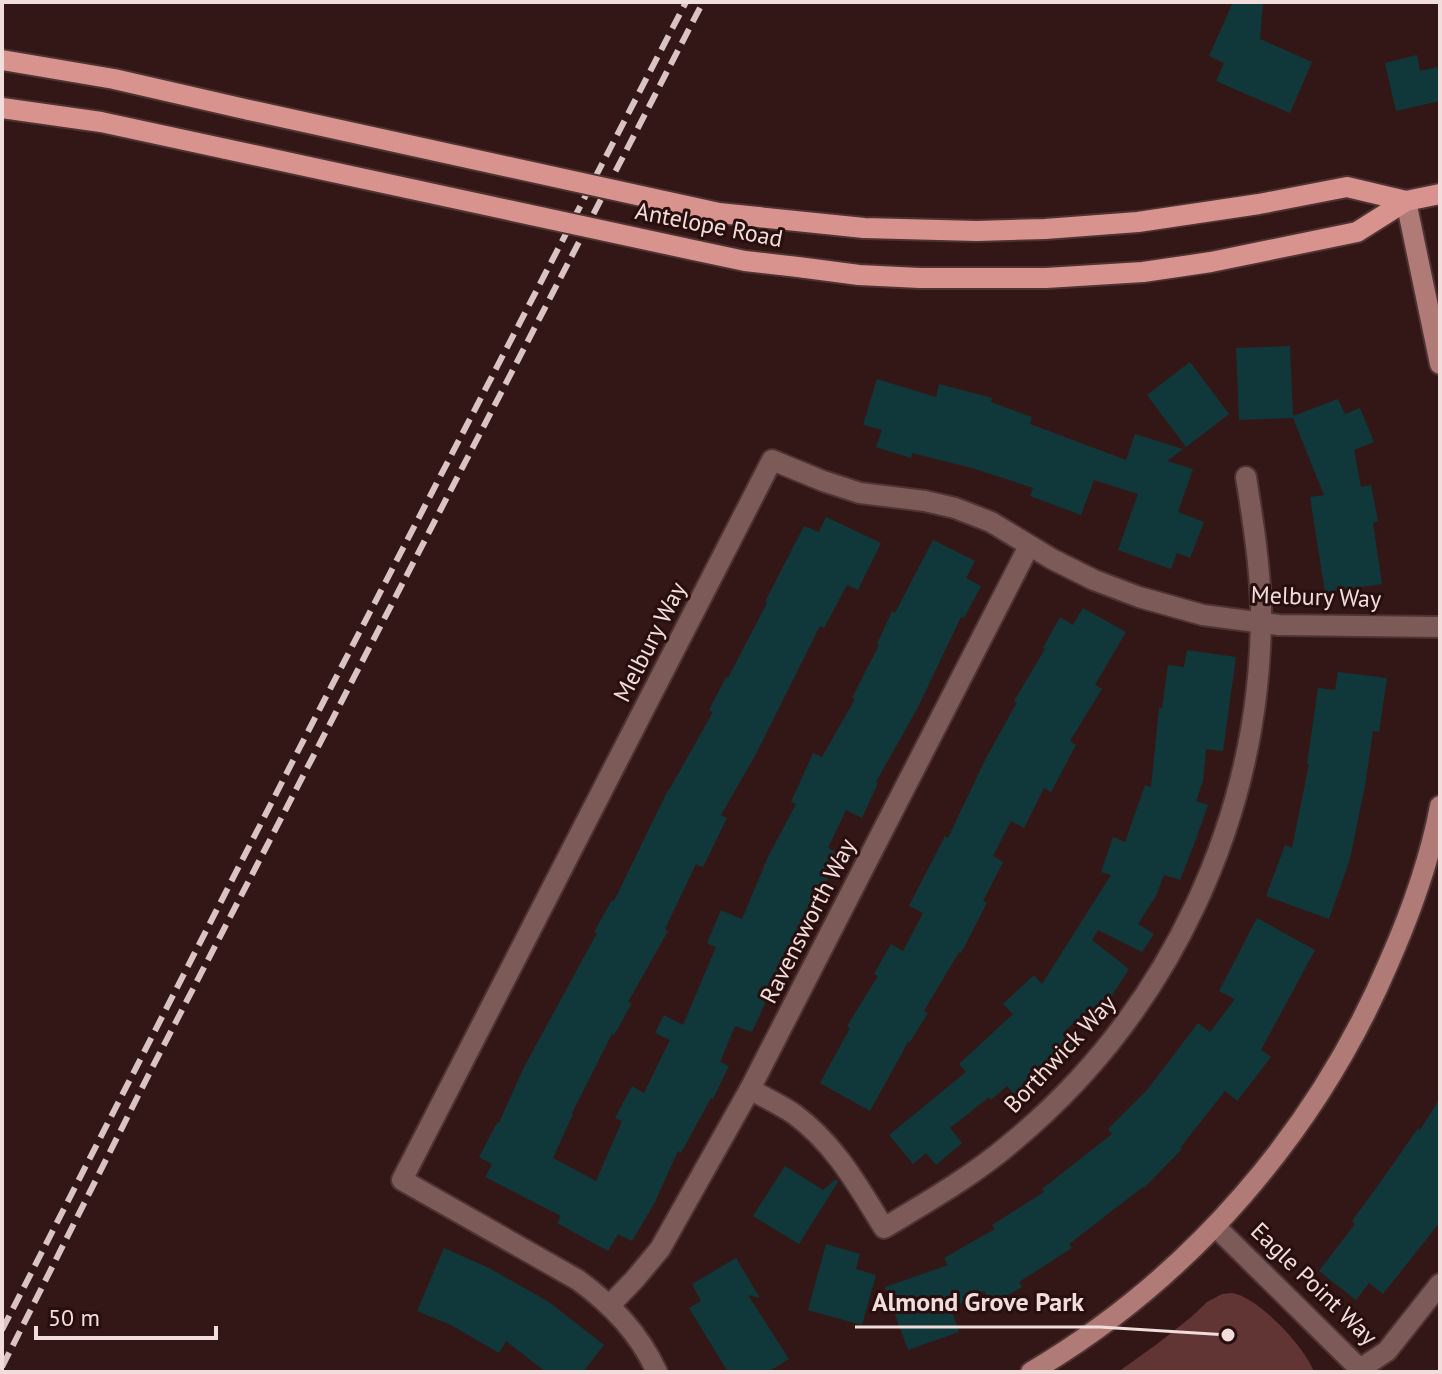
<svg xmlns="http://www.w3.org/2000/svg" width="1442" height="1374" font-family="'PT Sans',sans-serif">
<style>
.green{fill:#603533}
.building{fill:#10383a}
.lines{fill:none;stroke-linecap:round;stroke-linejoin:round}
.street-casing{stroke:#4e3332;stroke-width:24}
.secondary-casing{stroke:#4e3332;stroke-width:24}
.primary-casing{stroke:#4e3332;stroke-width:24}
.street{stroke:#7c5a58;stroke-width:20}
.secondary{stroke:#b07a76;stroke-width:20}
.primary{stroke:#d9938e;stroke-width:20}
.rail{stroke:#d9c4c3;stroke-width:6;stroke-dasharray:16 8;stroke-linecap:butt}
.primary-bridge-casing{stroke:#4e3332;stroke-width:24;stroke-linecap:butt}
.primary-bridge{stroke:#d9938e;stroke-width:20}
.labels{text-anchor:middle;stroke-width:6;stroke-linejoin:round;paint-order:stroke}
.street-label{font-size:24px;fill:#f1dddc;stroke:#280e0d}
.leader{fill:none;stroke:#f1dddc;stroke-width:3}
.callout-dot{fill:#f1dddc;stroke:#280e0d;stroke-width:3}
.callout-label{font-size:26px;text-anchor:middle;font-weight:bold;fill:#f1dddc;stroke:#280e0d;stroke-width:6;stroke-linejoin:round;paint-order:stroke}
</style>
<rect width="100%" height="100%" fill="#331716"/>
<path class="green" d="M 1232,1293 C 1257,1296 1306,1348 1314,1372 L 1118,1372 L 1157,1344 L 1190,1318 L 1207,1302 L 1222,1294 Z"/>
<g class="building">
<polygon points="1233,2 1263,2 1260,39 1312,62 1290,113 1216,81 1224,63 1209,56"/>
<polygon points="1417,55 1420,71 1437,67 1440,78 1440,101 1396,111 1385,63"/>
<polygon points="1290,346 1293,416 1338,399 1345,414 1360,408 1374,442 1354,450 1361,487 1371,485 1378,521 1373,523 1382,584 1325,592 1310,497 1324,495 1293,418 1239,420 1236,348"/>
<polygon points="1190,362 1229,414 1186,447 1147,395"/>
<polygon points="877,379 936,397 939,384 992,398 991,402 1032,417 1030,424 1126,460 1135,434 1183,449 1167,461 1193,469 1178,512 1204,522 1190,558 1177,553 1171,569 1118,550 1138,494 1094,480 1081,515 1030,496 1033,488 972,468 912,453 911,458 876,447 882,430 863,425"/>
<polygon points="826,517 881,543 858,590 847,585 824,628 820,626 756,754 721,815 727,818 703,867 696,864 665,929 668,931 628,1002 632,1003 614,1035 612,1034 572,1113 573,1114 553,1158 596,1181 622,1121 615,1118 632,1086 644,1093 670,1040 655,1033 664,1015 683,1025 716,947 707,943 721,910 742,919 768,857 796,804 791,802 813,753 822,757 855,699 852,698 879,645 877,644 892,611 895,613 933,540 975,561 966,578 981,586 964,618 961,617 917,709 876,782 878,783 862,818 846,810 828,848 841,854 824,886 821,884 797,938 795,937 752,1032 735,1026 720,1062 729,1066 713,1099 711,1098 681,1153 678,1151 654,1204 632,1241 618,1234 608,1251 557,1223 561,1216 485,1177 492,1164 479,1157 497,1123 499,1123 523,1069 597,933 594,932 612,900 614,901 668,790 669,790 713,712 709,710 726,677 728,678 767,603 765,602 804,526 819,532"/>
<polygon points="1083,608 1126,632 1095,685 1102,689 1070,741 1076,745 1051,792 1044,788 1024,828 1011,821 993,856 1003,862 983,901 987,903 961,953 959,952 924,1011 928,1013 910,1042 908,1042 870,1111 820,1083 850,1028 847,1026 878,976 874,974 891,944 903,951 923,913 909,906 945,836 948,838 985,760 1017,702 1014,701 1045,649 1043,648 1060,617 1073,625"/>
<polygon points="1187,650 1236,657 1223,751 1206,749 1203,781 1196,801 1208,805 1195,842 1180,880 1164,875 1156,896 1138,924 1154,934 1142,952 1098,930 1092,940 1129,969 1100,1014 1090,1008 1063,1033 1075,1045 1018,1099 1007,1086 991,1100 989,1097 950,1128 962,1143 936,1165 926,1153 913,1164 889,1135 966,1072 959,1064 1013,1014 1003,1004 1034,975 1042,984 1111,875 1101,872 1113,837 1125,842 1145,785 1151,787 1159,708 1162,708 1168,665 1184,667"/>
<polygon points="1338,672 1387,678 1379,732 1373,731 1365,786 1350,859 1329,919 1266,896 1285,845 1292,848 1309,764 1307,764 1318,688 1335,690"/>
<polygon points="1257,918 1315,950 1261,1050 1271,1057 1237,1101 1225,1091 1180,1148 1182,1149 1144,1188 1143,1187 1069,1244 1072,1248 1019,1282 1022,1287 992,1304 984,1291 951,1309 959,1332 908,1350 885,1287 948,1265 944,1258 995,1229 992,1225 1044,1192 1042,1189 1112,1134 1108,1129 1147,1090 1198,1023 1210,1032 1235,999 1219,991"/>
<polygon points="1440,1098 1440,1222 1383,1294 1369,1283 1356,1300 1319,1271 1355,1224 1352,1221 1382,1180 1418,1128 1420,1130"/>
<polygon points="785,1166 823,1190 836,1179 838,1182 799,1244 753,1216"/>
<polygon points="826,1244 860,1254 856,1269 876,1275 862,1325 808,1310"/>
<polygon points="444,1248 489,1268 549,1302 604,1345 583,1372 546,1372 506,1341 499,1353 451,1325 417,1311"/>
<polygon points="736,1258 760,1298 748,1295 789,1359 768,1372 728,1372 689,1308 701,1301 692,1284"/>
</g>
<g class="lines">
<defs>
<g id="street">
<path d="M 750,1089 C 765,1098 781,1105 794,1114 C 835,1144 858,1186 884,1228 C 927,1202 971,1177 1010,1144 C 1169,1013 1262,816 1261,609 C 1260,565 1253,521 1246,477"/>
<polyline points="1216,1227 1360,1369 1387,1351 1440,1284"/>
<polyline points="610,1305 635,1279 660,1249 750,1089 1029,546"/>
<path d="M 657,1372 C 639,1333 612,1305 578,1280 L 402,1180 L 772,460 L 823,481 L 860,493 L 925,501 L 955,508 L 991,522 L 1052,559 L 1094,580 L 1139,597 L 1203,615 L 1279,625 L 1440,627"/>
</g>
<g id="secondary">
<polyline points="1406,201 1440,364"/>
<path d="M 1031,1372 C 1191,1278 1317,1131 1389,962 C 1411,912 1430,859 1440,806"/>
</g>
<g id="primary">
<polyline points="2,60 114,79 249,110"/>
<polyline points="2,108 101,122 226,149"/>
<polyline points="719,213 864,228 977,231 1045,229 1138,222 1259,204 1347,187 1406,201"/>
<polyline points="698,251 745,261 798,267 859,275 920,278 1046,278 1143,272 1211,262 1357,232 1406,201 1440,194"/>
</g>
</defs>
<use href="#street" class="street-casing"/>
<use href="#secondary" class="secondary-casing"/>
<use href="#primary" class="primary-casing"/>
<use href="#street" class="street"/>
<use href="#secondary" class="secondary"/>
<use href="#primary" class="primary"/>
<g class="rail">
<polyline points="2,1330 300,747 686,2"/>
<polyline points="2,1367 150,1072 703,2"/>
</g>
<defs>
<g id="primary-bridge">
<polyline points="249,110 719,213"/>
<polyline points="226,149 698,251"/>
</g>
</defs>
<use href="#primary-bridge" class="primary-bridge-casing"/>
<use href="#primary-bridge" class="primary-bridge"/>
</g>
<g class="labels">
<g class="street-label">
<text transform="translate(709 225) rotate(11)" y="8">Antelope Road</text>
<text transform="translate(1316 597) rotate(2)" y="8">Melbury Way</text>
<text transform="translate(650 642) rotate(-63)" y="8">Melbury Way</text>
<text transform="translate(808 921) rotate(-63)" y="8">Ravensworth Way</text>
<text transform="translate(1060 1054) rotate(-47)" y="8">Borthwick Way</text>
<text transform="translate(1314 1284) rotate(44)" y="8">Eagle Point Way</text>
</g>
</g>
<path class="leader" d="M1228 1335L1100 1327H855"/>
<circle class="callout-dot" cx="1228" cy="1335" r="8"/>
<g class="callout-label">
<text x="978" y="1311">Almond Grove Park</text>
</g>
<rect width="1442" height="1374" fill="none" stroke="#f1dddc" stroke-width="8"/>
<path d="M36 1326v12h180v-12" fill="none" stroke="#f1dddc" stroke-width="4"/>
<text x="48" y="1326" font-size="24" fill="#f1dddc" stroke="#280e0d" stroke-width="6" paint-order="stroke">50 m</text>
</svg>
